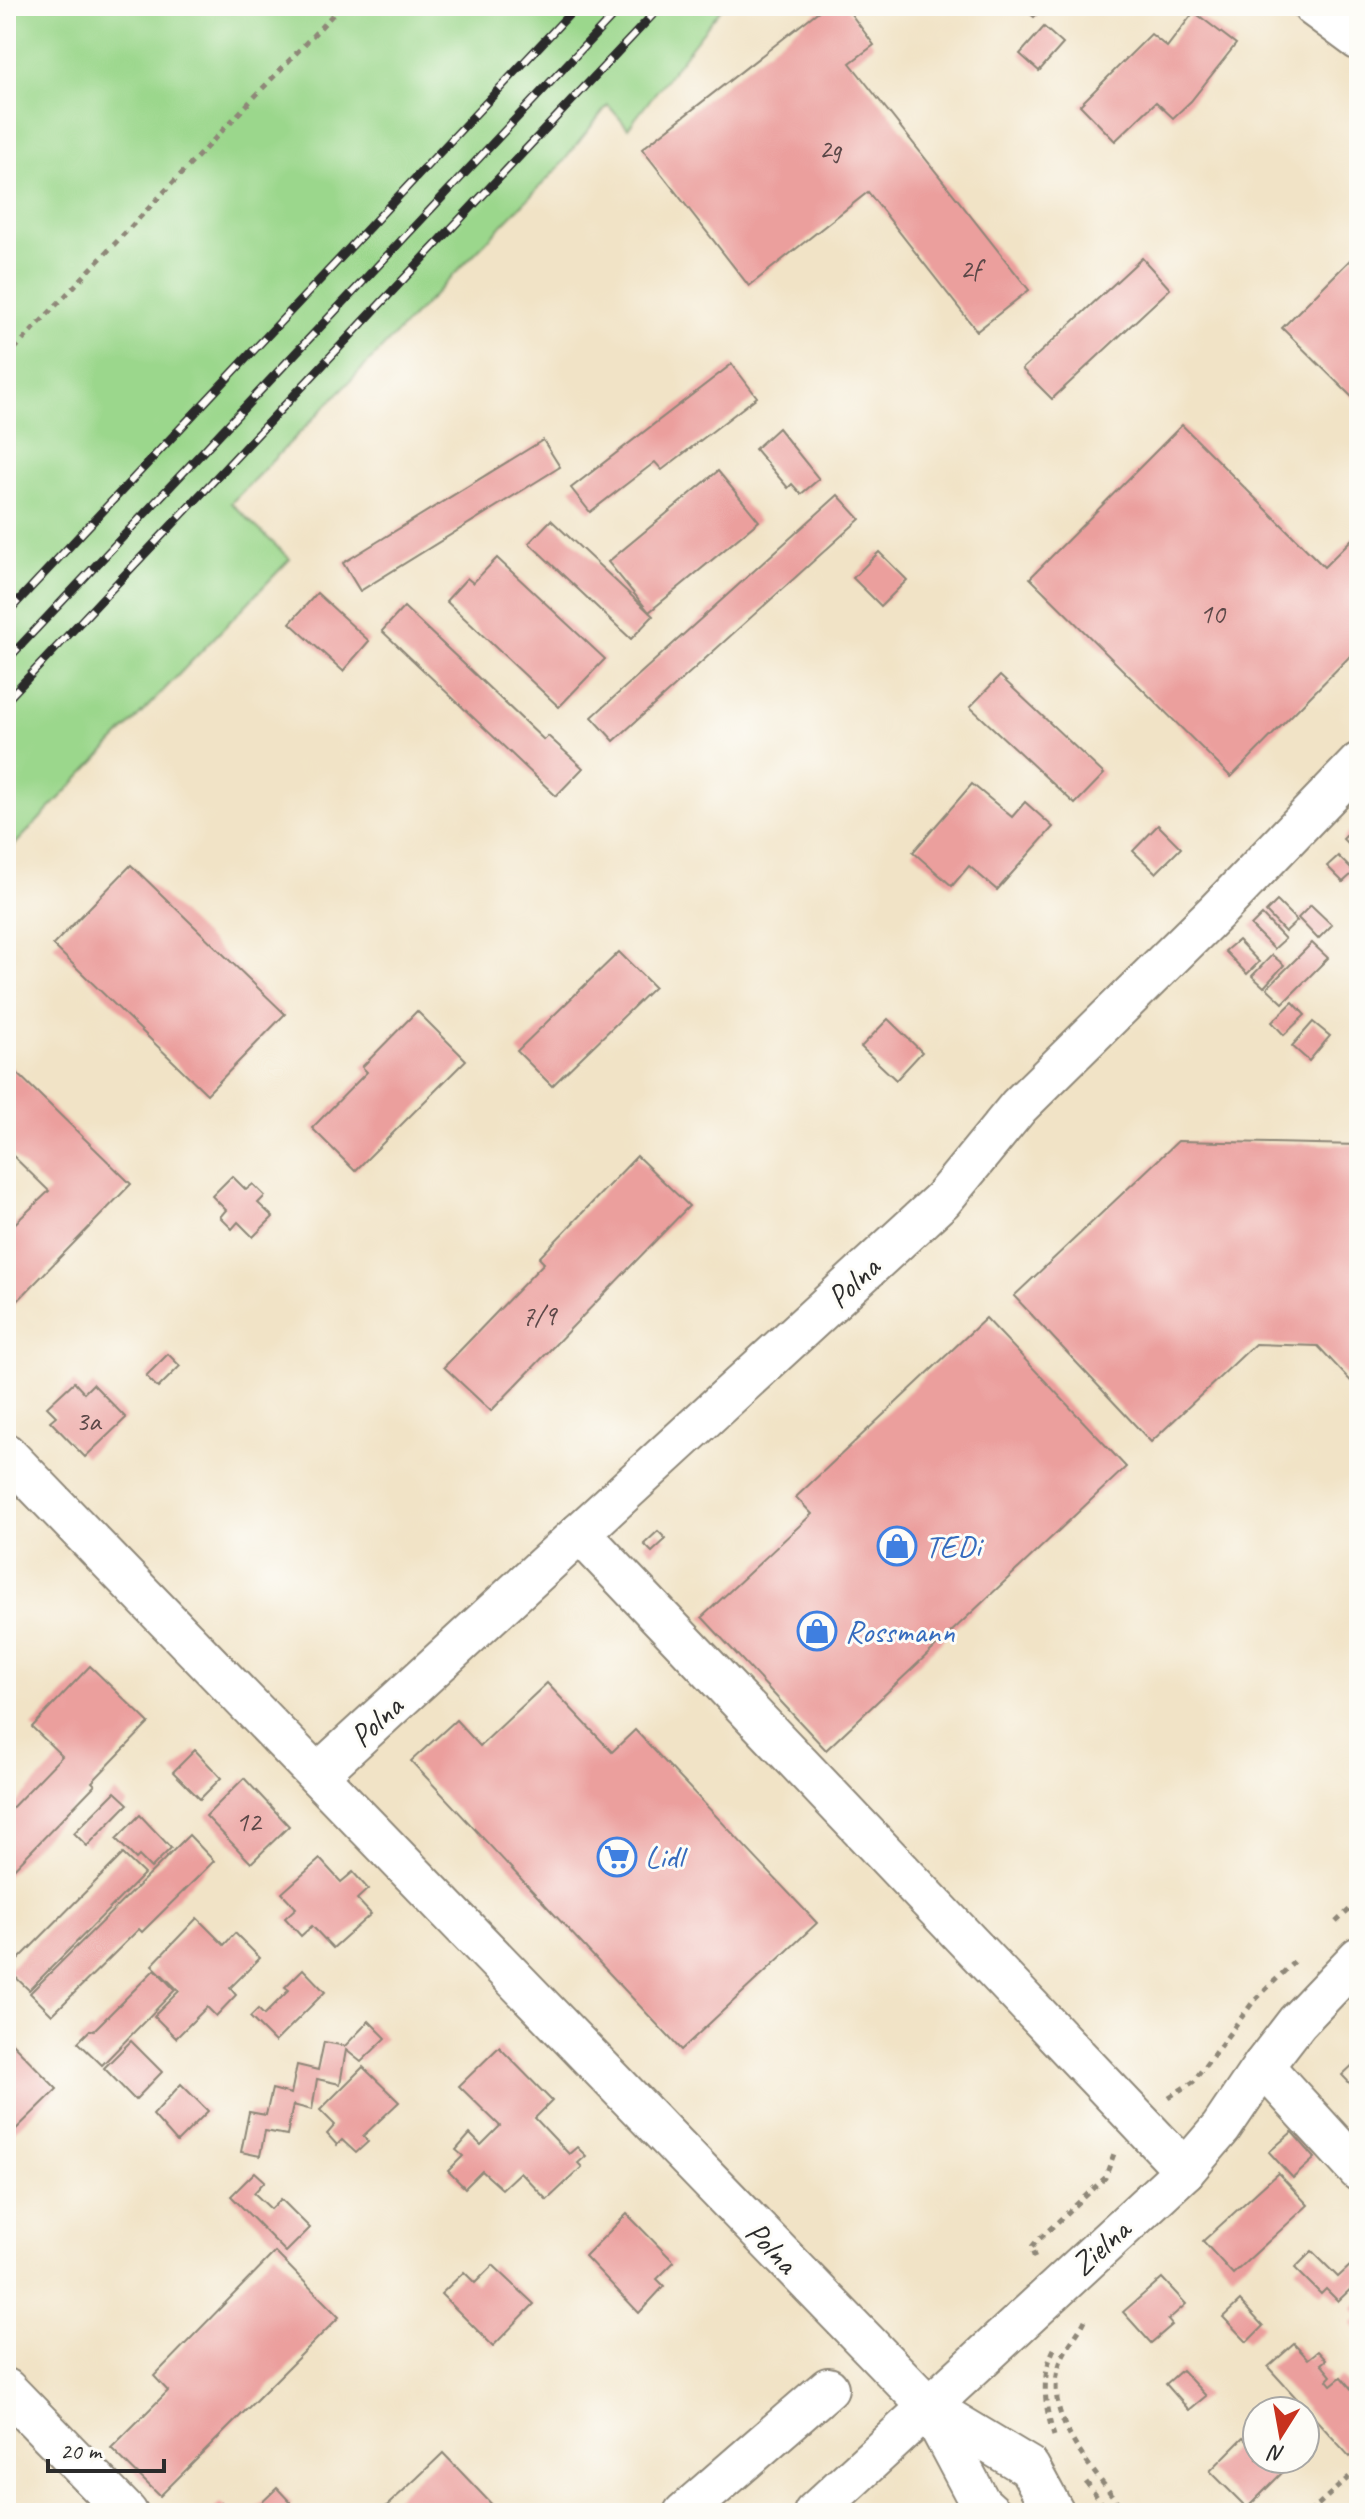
<svg xmlns="http://www.w3.org/2000/svg" width="1365" height="2519" font-family="Caveat,sans-serif">
<style>
.green{fill:#9bd78c;stroke:#63815c;stroke-width:2}
.building{fill:#eb9f9d}
.lines{fill:none;stroke-linecap:round;stroke-linejoin:round}
.minor-casing{stroke:#8e8778;stroke-width:44}
.path{stroke:#8e8778;stroke-width:5;stroke-dasharray:6 6;stroke-linecap:butt}
.minor{stroke:#fff;stroke-width:40}
.rail-casing{stroke:#2b2b2b;stroke-width:9}
.rail{stroke:#fdfcf7;stroke-width:6;stroke-dasharray:18;stroke-linecap:butt}
.labels{text-anchor:middle;stroke-width:6;stroke-linejoin:round;paint-order:stroke}
.number-label{font-size:28px;fill:#5b4848}
.street-label{font-size:32px;fill:#2b2b2b;stroke:#fdfcf7}
.shop-label{font-size:32px;fill:#366cbe;stroke:#fdfcf7;text-anchor:start}
</style>
<rect width="100%" height="100%" fill="#fdfcf7"/>
<filter id="ink" filterUnits="userSpaceOnUse"><feTurbulence type="fractalNoise" baseFrequency=".0125" numOctaves="2"/><feDisplacementMap in="SourceGraphic" scale="16" xChannelSelector="R" yChannelSelector="G"/><feConvolveMatrix kernelMatrix="1 2 1 2 8 2 1 2 1" color-interpolation-filters="sRGB"/></filter>
<filter id="wash" filterUnits="userSpaceOnUse"><feTurbulence type="fractalNoise" baseFrequency=".006" numOctaves="4" result="noise"/><feDisplacementMap in="SourceGraphic" scale="32" xChannelSelector="R" yChannelSelector="G"/><feGaussianBlur stdDeviation="1.8" result="paint"/><feColorMatrix in="noise" values="0 0 0 0 0 0 0 0 0 0 0 0 0 0 0 0 0 1.4 0 .05"/><feComposite in="paint" operator="in"/></filter>
<g filter="url(#wash)">
<rect width="100%" height="100%" fill="#f1e3c6"/>
<polygon class="green" points="6,6 723,6 628,128 608,105 559,167 231,503 290,559 6,854"/>
<g id="blocks">
<g class="building">
<polygon points="825,6 845,6 874,45 850,63 1029,290 977,331 868,192 749,286 642,149"/>
<polygon points="1021,6 1044,6 1034,17"/>
<polygon points="1194,12 1236,44 1191,101 1173,118 1156,102 1115,141 1080,105 1151,34 1167,47"/>
<polygon points="1044,27 1063,44 1039,71 1020,54"/>
<polygon points="1356,254 1359,257 1359,404 1282,328"/>
<polygon points="1142,258 1170,289 1052,399 1022,369"/>
<polygon points="732,364 757,397 662,470 655,462 590,512 571,488"/>
<polygon points="1182,425 1324,567 1359,532 1359,647 1231,777 1030,578"/>
<polygon points="778,428 819,479 801,494 792,484 788,488 755,449"/>
<polygon points="543,440 560,467 360,591 343,563"/>
<polygon points="718,471 759,521 649,612 608,562"/>
<polygon points="838,495 860,519 614,741 592,717"/>
<polygon points="551,520 653,616 631,639 529,543"/>
<polygon points="879,552 907,580 881,606 853,578"/>
<polygon points="497,558 605,659 559,707 446,601 467,578 473,583"/>
<polygon points="317,593 369,641 343,671 290,623"/>
<polygon points="404,607 544,740 548,736 583,768 556,796 382,631"/>
<polygon points="1000,676 1104,774 1075,804 970,707"/>
<polygon points="972,784 1012,817 1025,802 1053,827 997,890 969,866 952,886 913,852"/>
<polygon points="1359,823 1359,855 1343,839"/>
<polygon points="1158,825 1181,848 1156,873 1133,851"/>
<polygon points="1338,856 1354,872 1343,882 1327,866"/>
<polygon points="131,865 285,1014 207,1094 53,945"/>
<polygon points="1277,901 1297,921 1285,932 1266,912"/>
<polygon points="1311,905 1332,925 1318,939 1298,918"/>
<polygon points="1262,915 1285,939 1274,949 1251,926"/>
<polygon points="1238,940 1259,962 1247,974 1225,951"/>
<polygon points="1312,943 1328,958 1283,1003 1267,988"/>
<polygon points="619,952 654,987 552,1086 517,1051"/>
<polygon points="1272,955 1284,965 1264,987 1252,976"/>
<polygon points="1293,1002 1305,1015 1284,1035 1272,1022"/>
<polygon points="417,1011 466,1060 355,1171 312,1128 367,1072 362,1067"/>
<polygon points="888,1019 922,1052 896,1080 861,1047"/>
<polygon points="1313,1022 1330,1036 1309,1061 1292,1046"/>
<polygon points="6,1062 131,1184 6,1313 6,1232 49,1191 6,1149"/>
<polygon points="1178,1141 1359,1145 1359,1390 1318,1346 1255,1344 1151,1442 1014,1296"/>
<polygon points="637,1156 689,1206 491,1411 444,1367 544,1263 539,1258"/>
<polygon points="232,1176 246,1190 253,1184 265,1196 258,1203 273,1217 253,1237 238,1222 232,1229 220,1217 226,1210 212,1196"/>
<polygon points="986,1318 1126,1467 826,1750 702,1617 812,1514 796,1497"/>
<polygon points="168,1354 180,1366 158,1388 146,1376"/>
<polygon points="74,1382 84,1393 93,1384 126,1418 85,1457 50,1421 56,1416 47,1407"/>
<polygon points="658,1531 666,1539 652,1552 644,1544"/>
<polygon points="90,1666 149,1723 92,1782 95,1785 6,1877 6,1814 62,1756 32,1727"/>
<polygon points="547,1683 612,1752 635,1730 817,1923 681,2050 411,1761 456,1720 480,1746"/>
<polygon points="195,1750 221,1778 200,1799 173,1772"/>
<polygon points="244,1778 289,1826 251,1863 206,1816"/>
<polygon points="115,1792 128,1804 87,1846 74,1833"/>
<polygon points="140,1815 171,1848 151,1868 139,1856 136,1859 116,1839"/>
<polygon points="189,1835 214,1861 142,1932 139,1929 52,2015 30,1993"/>
<polygon points="123,1854 144,1874 29,1990 8,1970"/>
<polygon points="320,1859 341,1882 353,1872 368,1889 357,1899 371,1914 333,1948 312,1926 301,1936 285,1918 296,1908 282,1893"/>
<polygon points="197,1918 224,1945 235,1933 260,1958 230,1988 236,1995 216,2016 207,2007 176,2038 154,2016 179,1991 152,1965"/>
<polygon points="155,1969 175,1990 102,2065 78,2042 90,2030 93,2031"/>
<polygon points="303,1969 325,1992 275,2042 250,2017 258,2009 264,2015 289,1990 285,1987"/>
<polygon points="369,2021 386,2038 361,2062 346,2050 340,2084 317,2079 312,2110 293,2105 287,2135 265,2131 260,2156 241,2152 249,2112 266,2115 272,2089 291,2094 297,2065 318,2070 324,2042 345,2046"/>
<polygon points="6,2037 57,2089 6,2139"/>
<polygon points="131,2041 162,2072 135,2100 104,2068"/>
<polygon points="499,2047 552,2101 535,2118 569,2154 577,2147 586,2156 578,2163 582,2167 547,2200 520,2172 502,2189 482,2171 465,2188 448,2171 463,2156 456,2150 470,2134 481,2145 500,2126 459,2086"/>
<polygon points="1359,2059 1359,2093 1342,2075"/>
<polygon points="363,2067 399,2102 363,2136 368,2142 356,2153 342,2140 337,2145 327,2134 335,2125 320,2110"/>
<polygon points="181,2084 208,2111 177,2142 153,2115"/>
<polygon points="1292,2132 1315,2158 1293,2178 1269,2152"/>
<polygon points="255,2172 265,2181 254,2193 271,2209 281,2199 310,2228 286,2252 231,2196"/>
<polygon points="1278,2173 1308,2205 1233,2274 1203,2241"/>
<polygon points="627,2214 674,2262 657,2279 664,2286 639,2313 585,2256"/>
<polygon points="1312,2251 1338,2277 1352,2264 1359,2272 1359,2281 1338,2301 1326,2289 1321,2294 1295,2268"/>
<polygon points="275,2252 339,2317 160,2496 111,2448 168,2391 154,2376"/>
<polygon points="493,2265 534,2304 493,2346 441,2294 464,2272 475,2283"/>
<polygon points="1162,2278 1186,2304 1168,2320 1172,2325 1151,2343 1123,2312"/>
<polygon points="1240,2301 1263,2326 1247,2342 1223,2317"/>
<polygon points="1359,2301 1359,2332 1351,2323 1359,2316 1352,2308"/>
<polygon points="1294,2344 1308,2359 1318,2351 1326,2360 1321,2364 1331,2376 1327,2380 1331,2385 1341,2377 1359,2398 1359,2450 1350,2457 1268,2367"/>
<polygon points="1182,2370 1206,2396 1189,2410 1166,2384"/>
<polygon points="1243,2438 1257,2452 1257,2459 1282,2459 1289,2466 1247,2508 1210,2471"/>
<polygon points="443,2453 500,2513 379,2513 417,2478"/>
<polygon points="277,2488 292,2504 282,2513 251,2513"/>
<polygon points="221,2503 231,2513 211,2513"/>
</g>
</g>
</g>
<g filter="url(#ink)">
<use href="#blocks" fill-opacity="0" stroke="#8e8778" stroke-width="2"/>
<g class="lines">
<defs>
<g id="minor">
<polyline points="1313,6 1359,40"/>
<polyline points="6,1454 929,2407 1029,2467 1054,2513"/>
<polyline points="580,1533 1185,2170"/>
<polyline points="318,1774 942,1200 1019,1106 1216,912 1359,763"/>
<polyline points="1263,2066 1359,2171"/>
<polyline points="6,2389 127,2513"/>
<polyline points="929,2407 980,2503 991,2513"/>
<polyline points="684,2513 828,2388"/>
<polyline points="814,2513 1185,2170 1221,2128 1263,2066 1297,2022 1359,1957"/>
</g>
</defs>
<use href="#minor" class="minor-casing"/>
<g class="path">
<polyline points="6,358 341,6"/>
<polyline points="1336,1922 1359,1901"/>
<polyline points="1169,2097 1193,2082 1253,2002 1297,1959"/>
<polyline points="1035,2258 1031,2248 1036,2242 1105,2178 1115,2151"/>
<path d="M 1085,2320 C 1078,2335 1065,2347 1060,2363 C 1041,2421 1096,2470 1125,2513"/>
<path d="M 1054,2349 C 1040,2377 1045,2408 1054,2436"/>
<polyline points="1086,2482 1109,2513"/>
<polyline points="1309,2513 1359,2468"/>
</g>
<use href="#minor" class="minor"/>
<defs>
<g id="rail">
<polyline points="6,614 577,6"/>
<polyline points="6,661 622,6"/>
<polyline points="6,701 661,6"/>
</g>
</defs>
<use href="#rail" class="rail-casing"/>
<use href="#rail" class="rail"/>
</g>
</g>
<defs>
<symbol id="shop-ring" viewBox="-11 -11 22 22"><circle r="9.5" fill="#fdfcf7" stroke="#3f7fe0" stroke-width="1.5"/><path d="M-5-2.5h2.3a2.7 3.5 0 0 1 5.4 0H5L5.5 6h-11ZM-1.5-2.5h3a1.5 2.3 0 0 0-3 0Z" fill="#3f7fe0"/></symbol>
<symbol id="supermarket-ring" viewBox="-11 -11 22 22"><circle r="9.5" fill="#fdfcf7" stroke="#3f7fe0" stroke-width="1.5"/><path d="M-6-5.5h2.5l.6 2H6L4.5 2H-2.5L-4.4-4H-6ZM-1.5 3.2a1.3 1.3 0 1 0 .1 0ZM3 3.2a1.3 1.3 0 1 0 .1 0Z" fill="#3f7fe0"/></symbol>
</defs>
<g fill-rule="evenodd">
<use href="#shop-ring" x="875" y="1524" width="44" height="44"/>
<use href="#shop-ring" x="795" y="1609" width="44" height="44"/>
<use href="#supermarket-ring" x="595" y="1835" width="44" height="44"/>
</g>
<g class="labels">
<g class="number-label">
<text x="830" y="158">2g</text>
<text x="970" y="278">2f</text>
<text x="1212" y="623">10</text>
<text x="539" y="1325">7/9</text>
<text x="88" y="1430">3a</text>
<text x="248" y="1831">12</text>
</g>
<g class="street-label">
<text transform="translate(853 1282) rotate(-43)" y="11">Polna</text>
<text transform="translate(376 1721) rotate(-43)" y="11">Polna</text>
<text transform="translate(772 2247) rotate(46)" y="11">Polna</text>
<text transform="translate(1100 2247) rotate(-42)" y="11">Zielna</text>
</g>
<g class="shop-label">
<text x="925" y="1557">TEDi</text>
<text x="845" y="1642">Rossmann</text>
<text x="645" y="1868">Lidl</text>
</g>
</g>
<rect width="1365" height="2519" fill="none" stroke="#fdfcf7" stroke-width="32"/>
<g transform="translate(1281 2435) rotate(191)"><circle r="38" fill="#fdfcf7" stroke="#a9a8a5" stroke-width="2"/>
<path d="M0-6L14 30L0 20L-14 30Z" fill="#c8321e"/>
<text y="-12" font-size="22" font-weight="bold" text-anchor="middle" fill="#2b2b2b">N</text>
</g>
<path d="M48 2459v12h116v-12" fill="none" stroke="#2b2b2b" stroke-width="4"/>
<text x="60" y="2459" font-size="24" fill="#2b2b2b" stroke="#fdfcf7" stroke-width="6" paint-order="stroke">20 m</text>
</svg>
